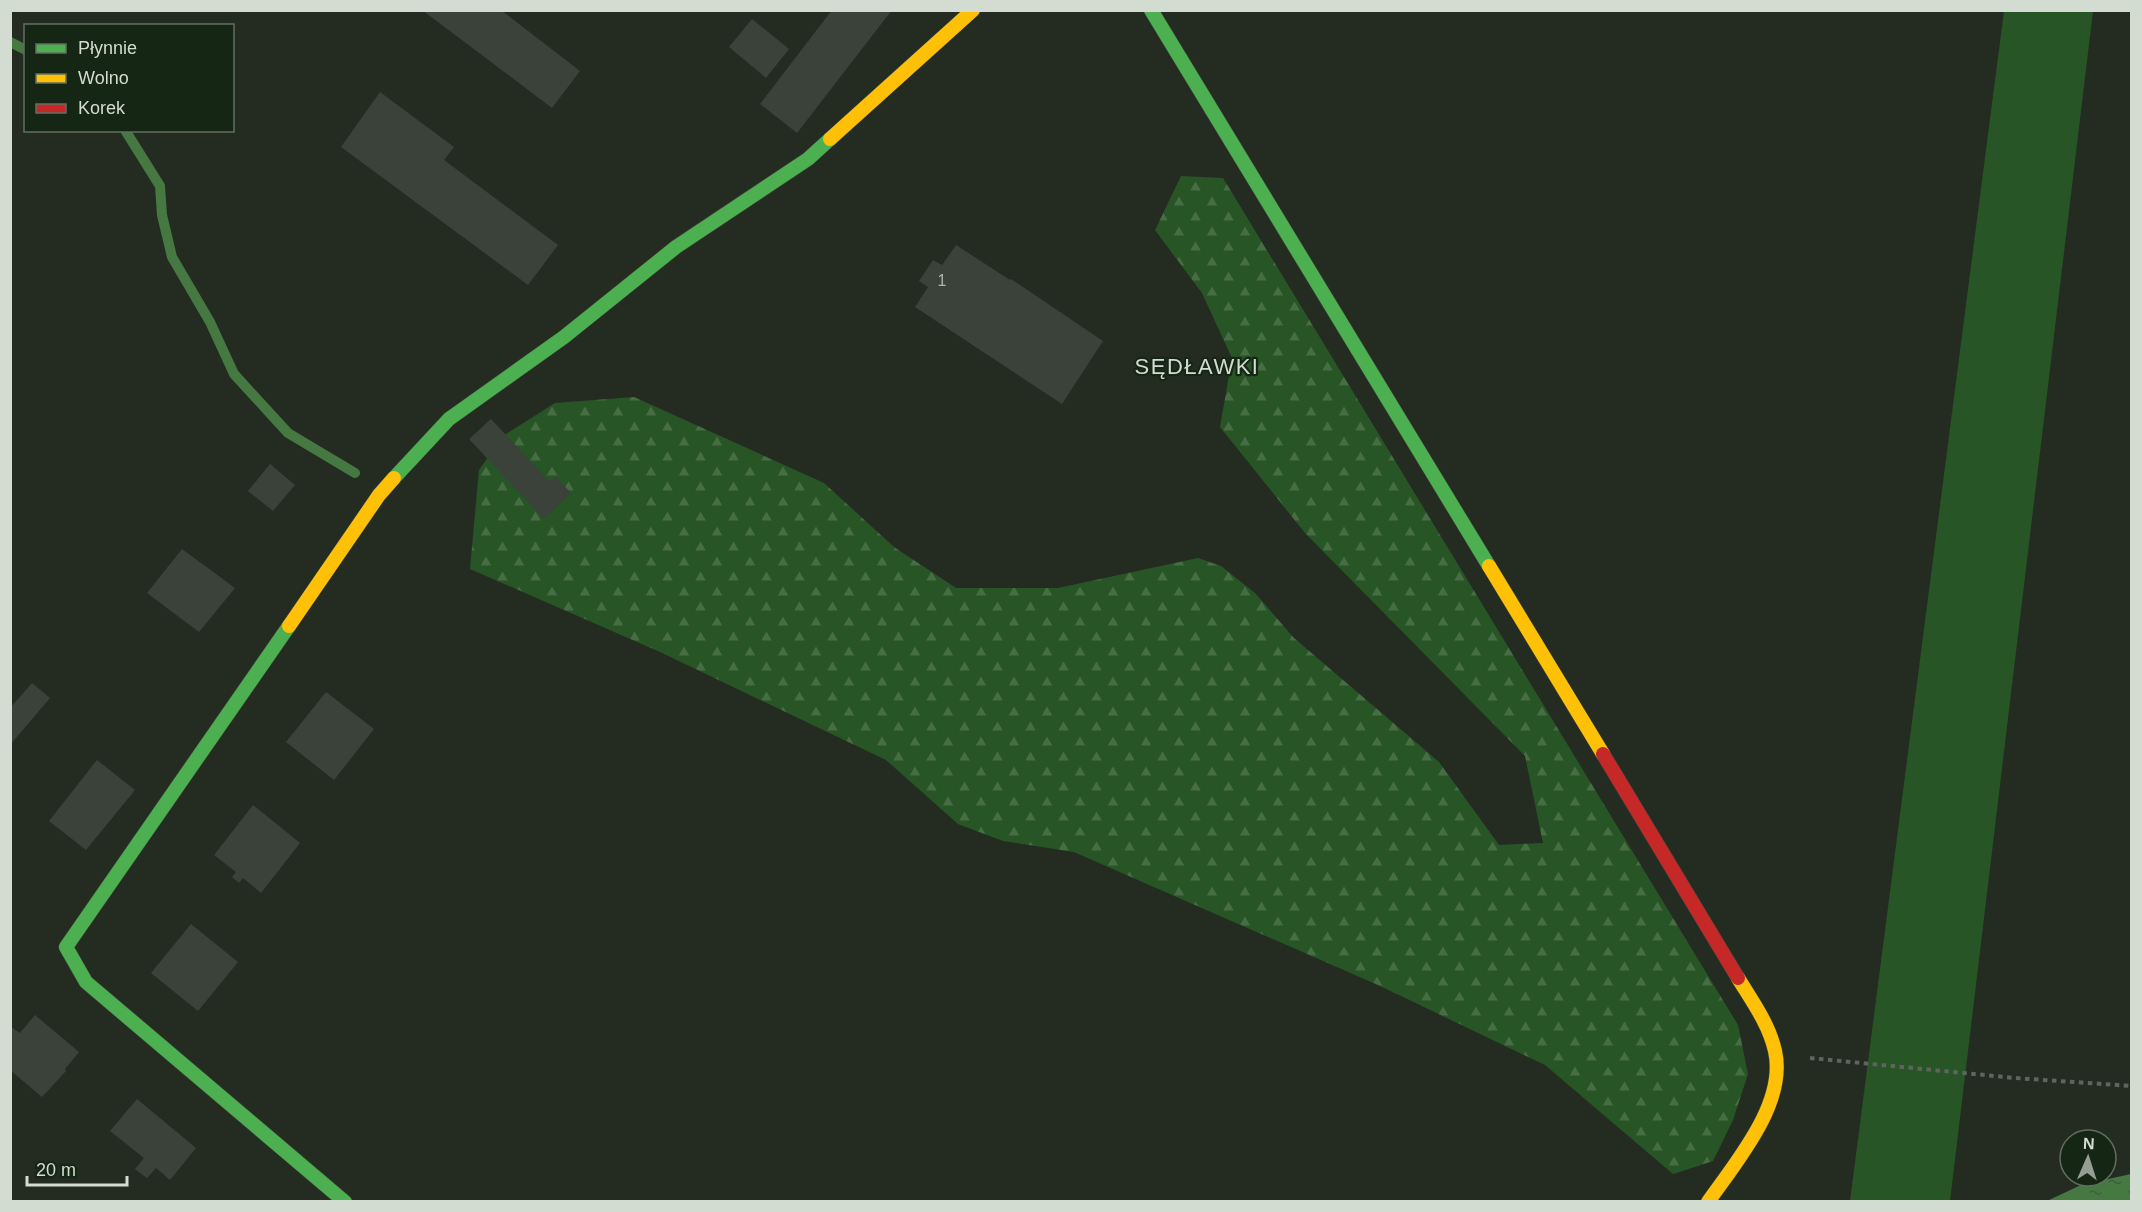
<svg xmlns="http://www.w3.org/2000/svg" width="2142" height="1212" font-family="Arial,sans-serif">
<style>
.grass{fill:#285525}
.forest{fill:url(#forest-firs)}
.water{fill:url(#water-ripples)}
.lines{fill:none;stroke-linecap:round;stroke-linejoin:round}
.stream{stroke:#467841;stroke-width:10}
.building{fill:#3b4239}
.fast-casing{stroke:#40483f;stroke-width:15}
.slow-casing{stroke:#40483f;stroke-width:15}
.jam-casing{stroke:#40483f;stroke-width:15}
.path{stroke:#5f645e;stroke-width:4;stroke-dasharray:4.5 4.5;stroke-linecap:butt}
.fast{stroke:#4caf50;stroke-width:14}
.slow{stroke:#ffc107;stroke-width:14}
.jam{stroke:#c62828;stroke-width:14}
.labels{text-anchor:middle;stroke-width:4.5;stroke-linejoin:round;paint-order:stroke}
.number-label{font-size:16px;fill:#acb6aa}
.quarter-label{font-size:22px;letter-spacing:1.5px;fill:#d2dcd0;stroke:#162615}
</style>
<defs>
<pattern id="forest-firs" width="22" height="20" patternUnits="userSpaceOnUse" patternTransform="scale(1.5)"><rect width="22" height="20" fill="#285525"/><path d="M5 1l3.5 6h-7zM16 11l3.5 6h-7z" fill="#466d44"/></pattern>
<pattern id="water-ripples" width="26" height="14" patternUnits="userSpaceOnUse" patternTransform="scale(1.5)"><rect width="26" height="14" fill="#467841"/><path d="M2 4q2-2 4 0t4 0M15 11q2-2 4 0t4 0" fill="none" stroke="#425d40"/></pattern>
</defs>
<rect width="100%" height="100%" fill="#242c22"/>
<polygon class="grass" points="2004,11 2093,11 1950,1201 1850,1201"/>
<polygon class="forest" points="1181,176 1223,178 1738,1025 1748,1074 1733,1120 1713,1161 1673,1174 1545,1065 1378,985 1074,852 1003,841 958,824 886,760 660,652 470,569 479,470 503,436 555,403 634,397 824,483 894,547 956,588 1058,588 1198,558 1221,566 1255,593 1294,638 1439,762 1499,845 1543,843 1525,756 1305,533 1220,427 1232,358 1202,293 1155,230"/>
<polygon class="water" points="2131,1174 2131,1201 2047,1201 2081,1185"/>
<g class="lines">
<g class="stream">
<polyline points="10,42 26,50"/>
<polyline points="125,130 160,186 162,215 172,257 210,322 234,374 288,433 355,473"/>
</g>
</g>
<g class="building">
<polygon points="422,10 501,10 580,71 552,108"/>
<polygon points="832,10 892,10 797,133 760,104"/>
<polygon points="752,19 789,49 766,78 729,47"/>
<polygon points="380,92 454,147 444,160 558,245 528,285 341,147"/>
<polygon points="956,245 1010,280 1011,279 1103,341 1062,404 915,307 928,287 919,281 933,260 942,265"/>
<polygon points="491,419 550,482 556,477 571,493 544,519 469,439"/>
<polygon points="270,464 295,485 273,511 248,491"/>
<polygon points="182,549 235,588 199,632 147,593"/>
<polygon points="32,683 50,698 10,745 10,708"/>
<polygon points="326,692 374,729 334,780 286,742"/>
<polygon points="97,760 135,790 86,850 49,821"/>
<polygon points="253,805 300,843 261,893 243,878 239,883 232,877 236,872 214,855"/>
<polygon points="191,924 238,962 198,1011 151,973"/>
<polygon points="35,1015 79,1052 65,1069 66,1071 42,1097 10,1070 10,1026 20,1033"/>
<polygon points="137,1099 196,1148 170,1180 156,1168 147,1178 135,1169 144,1158 110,1131"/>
</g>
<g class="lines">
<defs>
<g id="fast">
<polyline points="1151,10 1489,566"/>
<polyline points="394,478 449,419 564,337 676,247 808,159 830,139"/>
<polyline points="289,626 66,947 86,982 345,1202"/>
</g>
<g id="slow">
<polyline points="830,139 973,10"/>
<polyline points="1489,566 1603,754"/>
<polyline points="289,626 379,495 394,478"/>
<path d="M 1708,1202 C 1736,1162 1787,1103 1775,1051 C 1769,1024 1752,1001 1738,978"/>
</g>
<polyline id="jam" points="1603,754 1738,978"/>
</defs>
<use href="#fast" class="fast-casing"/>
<use href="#slow" class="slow-casing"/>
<use href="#jam" class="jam-casing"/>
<polyline class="path" points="1810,1058 2015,1078 2132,1086"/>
<use href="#fast" class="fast"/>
<use href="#slow" class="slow"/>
<use href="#jam" class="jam"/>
</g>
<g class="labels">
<g class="number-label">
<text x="942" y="286">1</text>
</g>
<g class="quarter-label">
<text x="1197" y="374">SĘDŁAWKI</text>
</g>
</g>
<rect width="2142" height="1212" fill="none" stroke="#d2dcd0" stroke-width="24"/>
<rect x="24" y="24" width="210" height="108" fill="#162615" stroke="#616f60" stroke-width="1.5"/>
<rect x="36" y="44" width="30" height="9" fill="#4caf50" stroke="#616f60" stroke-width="1.5"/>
<text x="78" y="54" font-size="18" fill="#d2dcd0">Płynnie</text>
<rect x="36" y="74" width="30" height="9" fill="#ffc107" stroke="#616f60" stroke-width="1.5"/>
<text x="78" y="84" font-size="18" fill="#d2dcd0">Wolno</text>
<rect x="36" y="104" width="30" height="9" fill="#c62828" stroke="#616f60" stroke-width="1.5"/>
<text x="78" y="114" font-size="18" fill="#d2dcd0">Korek</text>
<g transform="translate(2088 1158) rotate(3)"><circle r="28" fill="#162615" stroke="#616f60" stroke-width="1.5"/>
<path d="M0-4.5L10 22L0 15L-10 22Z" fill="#959e93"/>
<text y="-9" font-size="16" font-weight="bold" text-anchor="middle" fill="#d2dcd0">N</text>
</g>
<path d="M27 1176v9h100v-9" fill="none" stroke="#d2dcd0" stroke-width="3"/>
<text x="36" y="1176" font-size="18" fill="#d2dcd0" stroke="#162615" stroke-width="4.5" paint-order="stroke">20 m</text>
</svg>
